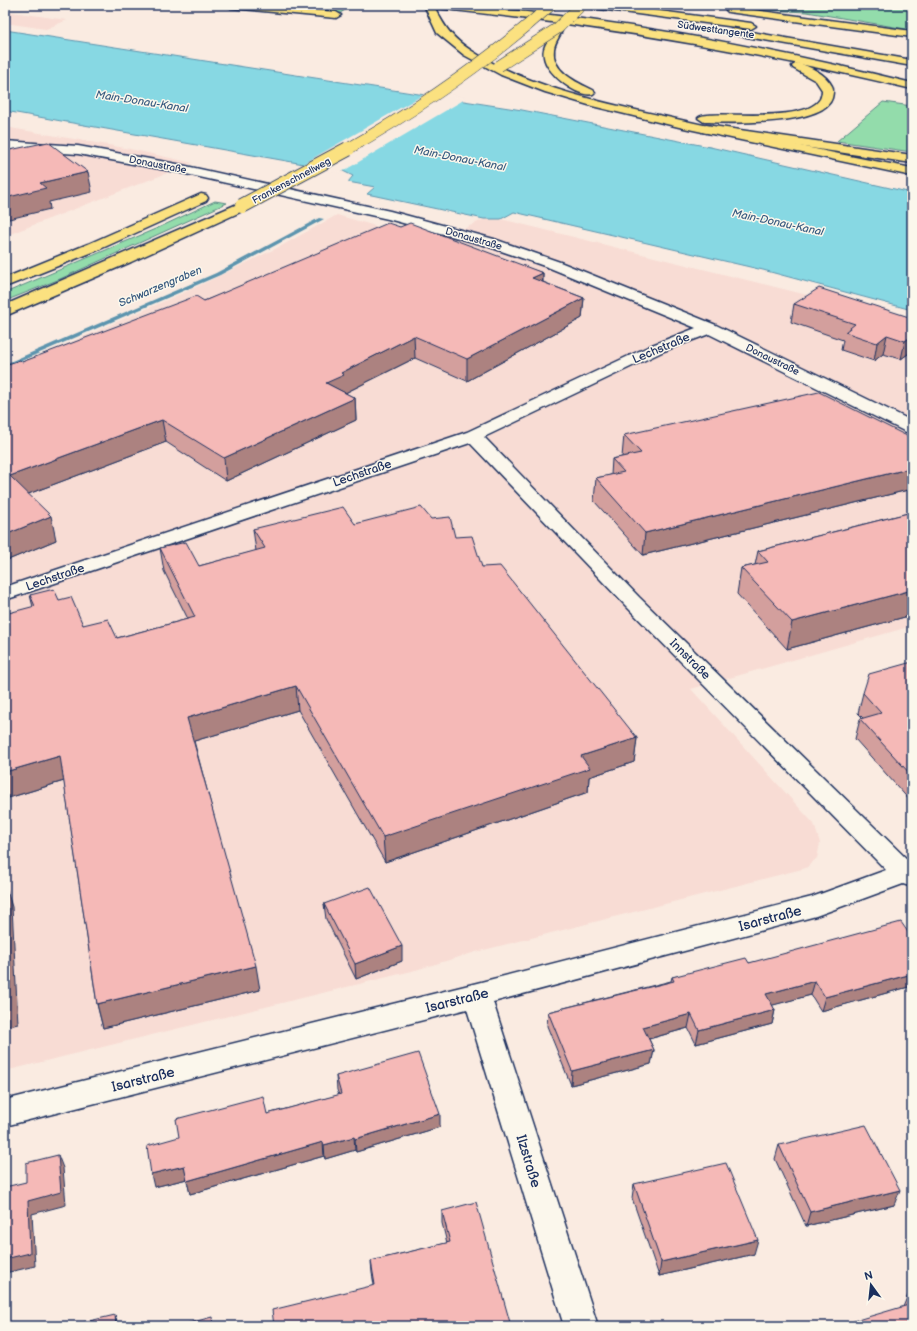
<svg xmlns="http://www.w3.org/2000/svg" width="917" height="1331" font-family="'Balsamiq Sans',sans-serif">
<style>
.built{fill:#f8dcd4}
.green{fill:#93dcab;stroke:#578684}
.water{fill:#87d8e3;stroke:#5c94ae}
.pier{fill:#faebe1}
.lines{fill:none;stroke-linecap:round;stroke-linejoin:round}
.stream{fill:#5c94ae;fill-rule:evenodd}
.minor-casing{stroke:#1b2f5e;stroke-width:3}
.trunk-casing{stroke:#1b2f5e;stroke-width:3}
.motorway-casing{stroke:#1b2f5e;stroke-width:3}
.minor{fill:#fbf7ec;fill-rule:evenodd}
.trunk{fill:#fbe180;fill-rule:evenodd}
.motorway{fill:#fbe180;fill-rule:evenodd}
.trunk-bridge-far1-casing{stroke:#1b2f5e;stroke-width:12;stroke-linecap:butt}
.trunk-bridge-casing{stroke:#1b2f5e;stroke-width:16;stroke-linecap:butt}
.trunk-bridge-far1{stroke:#fbe180;stroke-width:11}
.trunk-bridge{stroke:#fbe180;stroke-width:14}
.wall{fill:#d39f9d;stroke:#1b2f5e}
.shaded-wall{fill:#ac8280;stroke:#1b2f5e}
.building{fill:#f5b9b7;stroke:#1b2f5e}
.labels{text-anchor:middle;stroke-width:3;stroke-linejoin:round;paint-order:stroke}
.far-street-label{font-size:10px;fill:#1b2f5e;stroke:#fbf7ec}
.far-water-label{font-size:11px;font-style:italic;fill:#36597f;stroke:#fbf7ec}
.street-label{font-size:12px;fill:#1b2f5e;stroke:#fbf7ec}
.near-street-label{font-size:14px;fill:#1b2f5e;stroke:#fbf7ec}
</style>
<rect width="100%" height="100%" fill="#faebe1"/>
<filter id="ink" filterUnits="userSpaceOnUse"><feTurbulence type="fractalNoise" baseFrequency=".025" numOctaves="2"/><feDisplacementMap in="SourceGraphic" scale="8" xChannelSelector="R" yChannelSelector="G"/><feConvolveMatrix kernelMatrix="1 2 1 2 8 2 1 2 1" color-interpolation-filters="sRGB"/></filter>
<g filter="url(#ink)">
<g class="built">
<polygon points="5,11 67,20 46,29 5,23"/>
<polygon points="5,127 125,148 193,163 5,236"/>
<polygon points="337,215 435,243 484,219 501,219 912,321 912,626 691,689 814,824 820,843 817,858 806,868 476,952 412,971 5,1071 5,371 194,288 281,246"/>
</g>
<g class="green">
<polygon points="267,5 354,5 340,13"/>
<polygon points="771,5 906,5 912,7 912,30 807,12 728,8"/>
<polygon points="883,102 912,106 912,152 837,141"/>
<polygon points="215,201 227,203 60,279 5,301 5,293 160,227"/>
</g>
<polygon class="water" points="5,30 522,110 710,147 912,193 912,310 763,270 514,212 501,219 484,219 367,194 375,187 348,182 353,176 343,171 5,111"/>
<polygon class="pier" points="428,92 467,98 340,173 301,165"/>
<g class="lines">
<polygon class="stream" points="319,218 324,219 220,275 5,368 5,364 216,273"/>
<defs>
<polygon id="minor" points="5,141 78,146 177,164 390,211 494,239 560,262 716,325 912,421 912,433 906,432 709,334 664,351 484,437 639,597 912,864 912,887 903,884 816,916 493,1002 598,1326 564,1326 467,1009 5,1126 5,1100 477,983 812,897 886,870 625,605 470,443 5,600 5,587 467,432 652,345 696,328 550,268 484,245 388,219 177,172 78,154 5,149"/>
<g id="trunk">
<polygon points="226,5 262,5 336,12 341,15 336,18 231,8"/>
<path d="M 424,5 C 480,5 535,13 590,20 C 699,35 806,57 912,83 L 912,89 C 755,51 596,25 435,8 C 445,28 453,39 472,51 C 527,87 608,104 672,118 C 752,136 832,153 912,168 L 912,176 L 679,127 L 592,106 L 545,92 L 501,75 L 464,55 L 437,33 Z"/>
<polygon points="587,5 614,5 751,23 756,26 751,29 592,8"/>
<polygon points="731,7 912,31 912,37 728,12 726,10"/>
<path d="M 558,25 L 563,28 C 561,35 555,41 554,49 C 551,71 576,82 593,90 L 595,92 L 593,94 C 577,98 546,73 544,57 C 542,49 546,44 550,37 C 552,32 552,27 558,25 Z"/>
<polygon points="734,29 912,60 912,66 730,34 729,32 730,30"/>
<path d="M 797,63 C 810,66 826,74 832,86 C 834,90 833,93 832,98 C 824,126 728,123 704,122 L 698,118 C 705,108 803,126 820,99 C 821,97 822,93 822,90 L 816,81 L 793,68 L 792,66 Z"/>
<polygon points="201,194 206,195 208,198 206,201 98,250 5,287 5,278 88,244"/>
<polygon points="242,202 247,203 249,206 247,209 131,262 5,316 5,305"/>
</g>
<polygon id="motorway" points="706,125 912,155 912,163 702,132 700,129"/>
</defs>
<use href="#minor" class="minor-casing"/>
<use href="#trunk" class="trunk-casing"/>
<use href="#motorway" class="motorway-casing"/>
<use href="#minor" class="minor"/>
<use href="#trunk" class="trunk"/>
<use href="#motorway" class="motorway"/>
<defs>
<g id="trunk-bridge-far1">
<polyline points="499,66 558,28 581,5"/>
<path d="M 346,150 C 420,108 488,61 551,5"/>
</g>
<polyline id="trunk-bridge" points="242,206 348,149"/>
</defs>
<use href="#trunk-bridge-far1" class="trunk-bridge-far1-casing"/>
<use href="#trunk-bridge" class="trunk-bridge-casing"/>
<use href="#trunk-bridge-far1" class="trunk-bridge-far1"/>
<use href="#trunk-bridge" class="trunk-bridge"/>
</g>
<g class="wall">
<polygon points="400,227 543,273 543,282 584,298 582,318 467,381 415,358 345,393 355,398 356,420 226,481 166,442 28,494 56,540 8,560 5,560 5,365 22,362 204,301"/>
<polygon points="794,304 912,318 912,351 901,359 883,354 874,361 841,350 843,340 791,322"/>
<polygon points="624,435 912,440 912,489 643,555 594,501 596,478 611,475 612,459 622,457"/>
<polygon points="912,512 912,615 787,649 737,594 741,568 755,565 758,551"/>
<polygon points="431,519 455,537 637,738 634,762 589,777 588,792 385,862 298,710 194,741 260,990 103,1028 97,1004 64,781 5,799 33,607 30,595 59,600 83,625 117,638 188,619 164,571 160,548 199,566 256,551 253,529 355,524"/>
<polygon points="912,662 912,803 855,739 860,719 863,718 858,713 863,693"/>
<polygon points="324,904 402,961 356,979 326,919"/>
<polygon points="912,938 912,986 821,1011 811,995 772,1005 775,1010 772,1024 696,1044 688,1028 649,1039 654,1050 651,1064 571,1085 547,1026 548,1012 671,981 672,977 749,963"/>
<polygon points="336,1076 440,1127 356,1152 355,1150 325,1159 324,1156 190,1194 187,1179 154,1187 267,1114 339,1095 337,1090"/>
<polygon points="779,1145 894,1205 806,1226 775,1159"/>
<polygon points="634,1184 754,1254 659,1276 632,1198"/>
<polygon points="442,1211 511,1326 374,1285 372,1273 371,1261 447,1243 442,1223"/>
<polygon points="912,1294 912,1326 903,1307 908,1295"/>
</g>
<g class="shaded-wall">
<polygon points="88,172 92,192 49,202 50,209 5,220 5,198 40,183"/>
<polygon points="543,273 542,293 532,278"/>
<polygon points="584,298 582,318 467,381 467,359"/>
<polygon points="887,335 883,354 874,361 877,343"/>
<polygon points="414,336 415,358 345,393 326,383 341,373"/>
<polygon points="912,336 912,351 901,359 905,341"/>
<polygon points="355,398 356,420 226,481 224,458"/>
<polygon points="162,420 166,442 15,499 10,476"/>
<polygon points="912,468 912,489 643,555 645,533"/>
<polygon points="51,516 56,540 8,560 5,550 5,535"/>
<polygon points="912,590 912,615 787,649 792,622"/>
<polygon points="296,686 298,710 191,742 187,718"/>
<polygon points="637,738 634,762 589,777 588,792 385,862 383,837 581,756"/>
<polygon points="60,756 67,780 5,799 5,772"/>
<polygon points="5,884 12,907 18,1024 5,1027"/>
<polygon points="402,946 402,961 356,979 355,964"/>
<polygon points="256,966 260,990 103,1028 97,1004"/>
<polygon points="912,974 912,986 821,1011 825,997"/>
<polygon points="815,981 811,995 762,1008 766,994"/>
<polygon points="775,1010 772,1024 696,1044 699,1030"/>
<polygon points="691,1014 688,1028 641,1041 643,1027"/>
<polygon points="654,1050 651,1064 571,1085 572,1071"/>
<polygon points="440,1114 440,1127 356,1152 355,1139"/>
<polygon points="354,1137 355,1150 325,1159 324,1145"/>
<polygon points="323,1142 324,1156 190,1194 187,1181"/>
<polygon points="58,1155 63,1168 66,1205 32,1214 35,1266 5,1273 5,1259 28,1201"/>
<polygon points="184,1166 187,1179 154,1187 151,1174"/>
<polygon points="900,1190 894,1205 806,1226 810,1212"/>
<polygon points="758,1240 754,1254 659,1276 661,1262"/>
<polygon points="115,1315 117,1322 118,1326 116,1326"/>
</g>
<g class="building">
<polygon points="48,142 88,172 40,183 46,188 5,198 5,151"/>
<polygon points="388,223 400,227 410,223 543,273 532,278 584,298 467,359 414,336 341,373 344,375 326,383 355,398 224,458 162,420 10,476 51,516 5,535 5,365 20,360 22,362 196,296 204,301"/>
<polygon points="819,288 912,318 912,336 905,341 887,335 877,343 845,332 855,324 794,304"/>
<polygon points="819,392 907,436 912,440 912,468 645,533 596,478 624,472 612,459 641,453 624,435"/>
<polygon points="343,507 355,524 421,507 431,519 450,517 455,537 472,536 482,567 500,566 637,738 581,756 590,768 383,837 296,686 187,718 256,966 97,1004 60,756 5,772 5,614 35,606 30,595 54,589 59,600 71,597 83,625 108,619 117,638 195,617 160,548 186,542 199,566 265,548 253,529"/>
<polygon points="912,512 912,590 792,622 741,568 768,562 758,551"/>
<polygon points="912,662 912,776 860,719 881,713 863,693 869,674"/>
<polygon points="370,887 402,946 355,964 324,904"/>
<polygon points="5,912 9,997 5,998"/>
<polygon points="901,922 912,938 912,974 825,997 815,981 766,994 775,1010 699,1030 691,1014 643,1027 654,1050 572,1071 548,1012 674,981 672,977 746,958 749,963"/>
<polygon points="418,1053 440,1114 355,1139 354,1137 324,1145 323,1142 187,1181 184,1166 151,1174 147,1146 179,1137 176,1119 263,1096 267,1114 341,1094 336,1076"/>
<polygon points="866,1125 900,1190 810,1212 779,1145"/>
<polygon points="58,1155 61,1192 28,1201 30,1253 5,1259 5,1187 26,1182 26,1163"/>
<polygon points="726,1163 758,1240 661,1262 634,1184"/>
<polygon points="476,1202 511,1326 274,1326 272,1310 375,1285 371,1261 450,1242 442,1211"/>
<polygon points="912,1294 912,1302 908,1295"/>
<polygon points="912,1304 912,1326 837,1326"/>
<polygon points="115,1315 116,1326 82,1326 81,1323"/>
<polygon points="212,1317 213,1326 178,1326"/>
</g>
</g>
<g class="labels">
<g class="far-street-label">
<text transform="translate(716 29) rotate(8)" y="4">Südwesttangente</text>
<text transform="translate(158 164) rotate(11)" y="4">Donaustraße</text>
<text transform="translate(291 180) rotate(-28)" y="4">Frankenschnellweg</text>
<text transform="translate(474 238) rotate(16)" y="4">Donaustraße</text>
<text transform="translate(773 359) rotate(26)" y="4">Donaustraße</text>
</g>
<g class="far-water-label">
<text transform="translate(142 101) rotate(9)" y="4">Main-Donau-Kanal</text>
<text transform="translate(460 158) rotate(11)" y="4">Main-Donau-Kanal</text>
<text transform="translate(778 222) rotate(12)" y="4">Main-Donau-Kanal</text>
<text transform="translate(160 286) rotate(-23)" y="4">Schwarzengraben</text>
</g>
<g class="street-label">
<text transform="translate(661 348) rotate(-23)" y="4">Lechstraße</text>
<text transform="translate(362 473) rotate(-19)" y="4">Lechstraße</text>
<text transform="translate(55 577) rotate(-19)" y="4">Lechstraße</text>
<text transform="translate(690 659) rotate(45)" y="4">Innstraße</text>
</g>
<g class="near-street-label">
<text transform="translate(770 918) rotate(-15)" y="5">Isarstraße</text>
<text transform="translate(457 1000) rotate(-14)" y="5">Isarstraße</text>
<text transform="translate(143 1079) rotate(-14)" y="5">Isarstraße</text>
<text transform="translate(529 1161) rotate(73)" y="5">Ilzstraße</text>
</g>
</g>
<rect width="917" height="1331" fill="none" stroke="#fbf7ec" stroke-width="20"/>
<rect x="10" y="10" width="897" height="1311" fill="none" stroke="#1b2f5e" stroke-width="1.5" filter="url(#ink)"/>
<g transform="translate(871 1285) rotate(345)" stroke="#fbf7ec" stroke-width="3" paint-order="stroke">
<path d="M0-3L7 15L0 10L-7 15Z" fill="#1b2f5e"/>
<text y="-6" font-size="11" font-weight="bold" text-anchor="middle" fill="#1b2f5e">N</text>
</g>
</svg>
